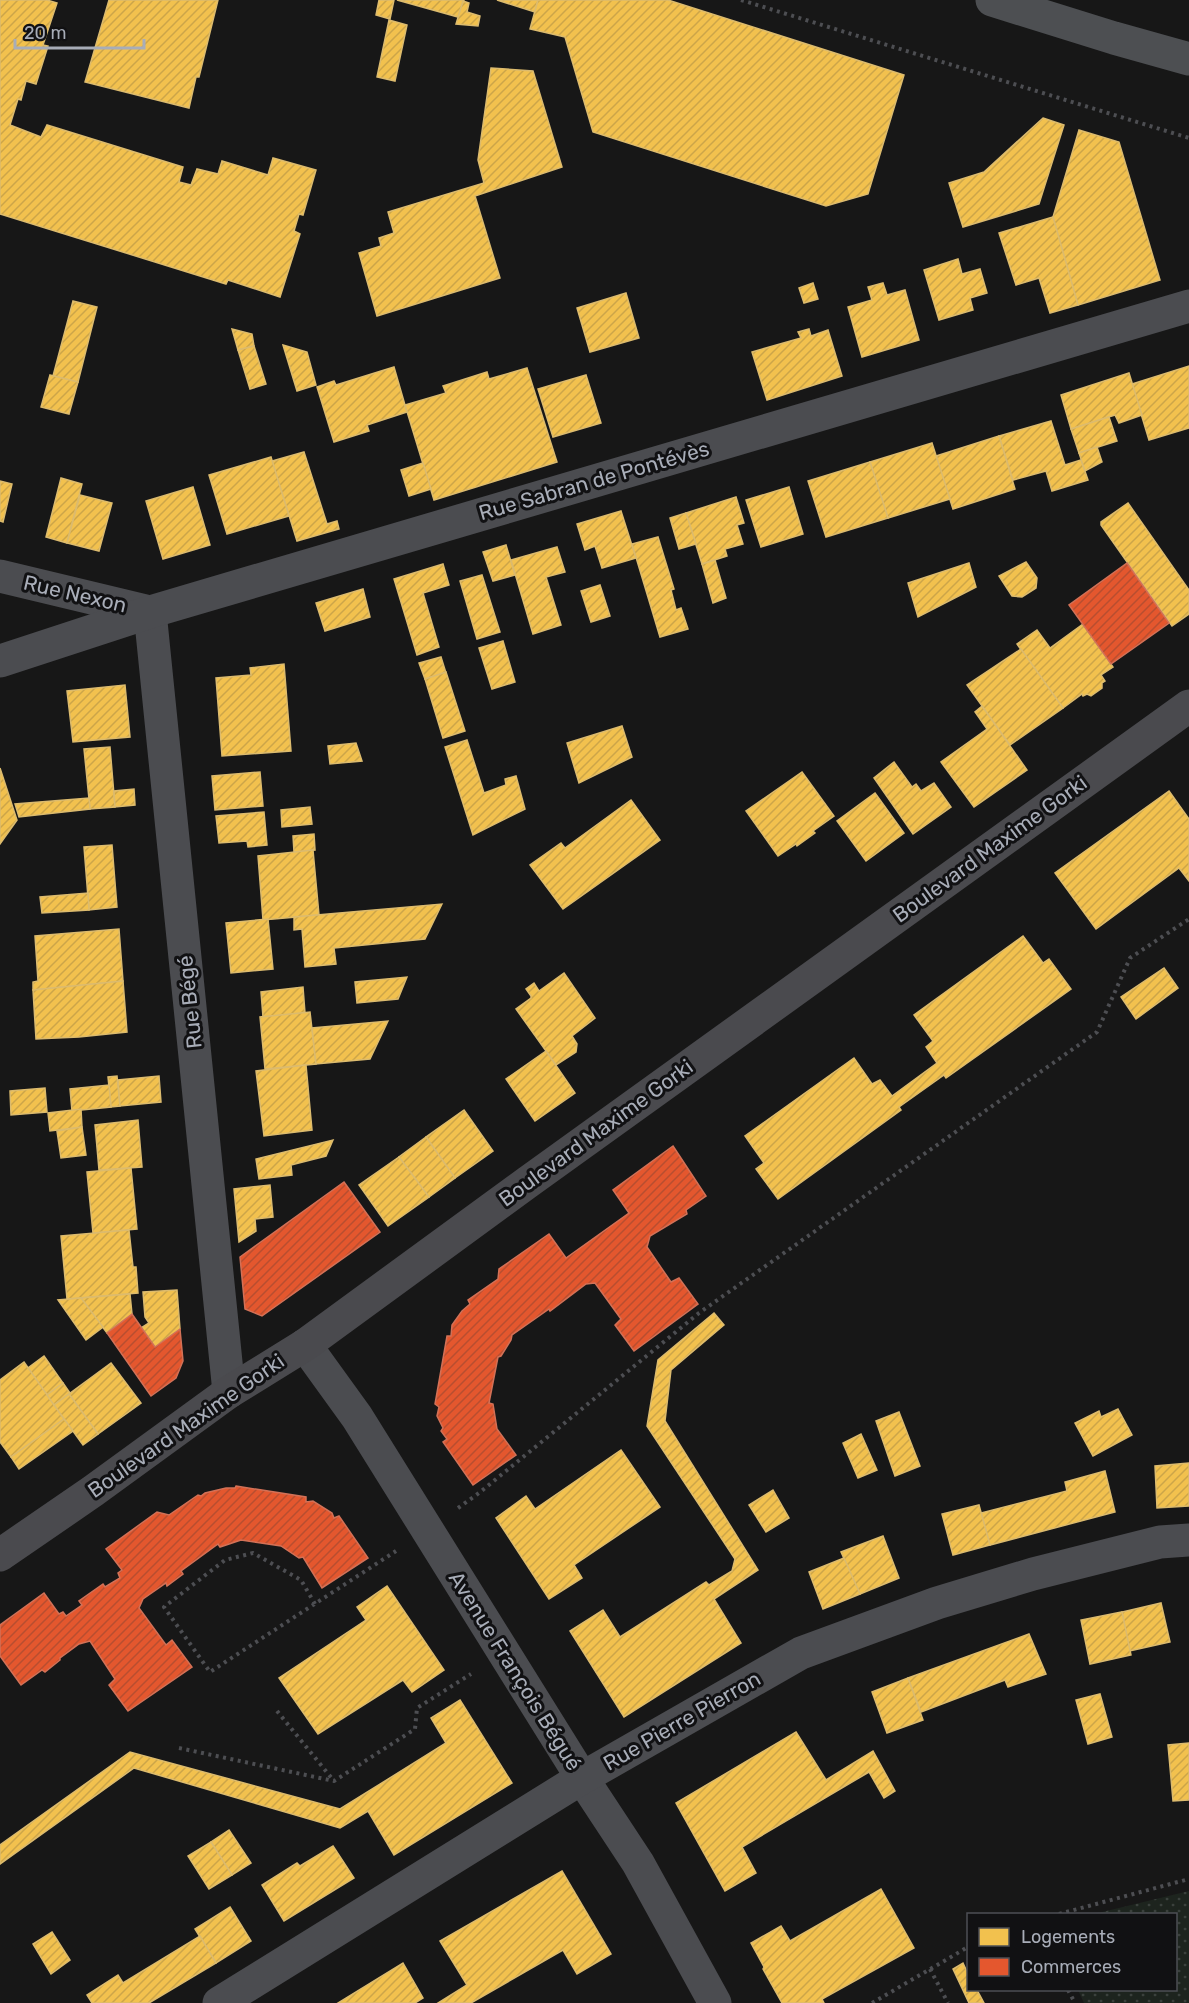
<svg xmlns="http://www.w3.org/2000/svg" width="1189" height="2003" font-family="Rubik,sans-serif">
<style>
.grass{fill:url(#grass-dots)}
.homes{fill:url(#homes-hatch);stroke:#dcbb6e;stroke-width:1.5}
.shops{fill:url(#shops-hatch);stroke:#d27157;stroke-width:1.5}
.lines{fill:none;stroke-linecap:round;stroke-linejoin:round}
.path{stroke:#4d4e52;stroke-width:4;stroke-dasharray:3 4.5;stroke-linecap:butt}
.street{stroke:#4b4c50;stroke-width:33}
.secondary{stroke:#4a4a4e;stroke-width:33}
.primary{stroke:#4d4f52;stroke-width:33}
.labels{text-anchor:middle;stroke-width:6;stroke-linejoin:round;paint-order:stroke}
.street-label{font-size:21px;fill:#a8adb8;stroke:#111113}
</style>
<defs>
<pattern id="grass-dots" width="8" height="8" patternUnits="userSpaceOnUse" patternTransform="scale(1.5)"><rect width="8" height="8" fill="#1d241e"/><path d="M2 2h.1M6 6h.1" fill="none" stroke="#3b413d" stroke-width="1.8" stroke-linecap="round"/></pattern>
<pattern id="homes-hatch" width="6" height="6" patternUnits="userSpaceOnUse" patternTransform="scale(1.5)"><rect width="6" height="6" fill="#f2c14e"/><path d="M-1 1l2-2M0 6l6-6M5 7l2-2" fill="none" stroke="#cca549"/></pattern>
<pattern id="shops-hatch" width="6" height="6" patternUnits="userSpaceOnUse" patternTransform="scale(1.5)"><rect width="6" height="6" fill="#e4572e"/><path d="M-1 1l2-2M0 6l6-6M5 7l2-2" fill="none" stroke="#b84e30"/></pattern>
</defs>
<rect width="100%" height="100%" fill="#171717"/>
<polygon class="grass" points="1189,1891 1189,2003 1084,2003 1078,1990 1176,1990 1176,1914 1094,1914"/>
<g class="homes">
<polygon points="0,0 47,0 57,3 43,45 48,46 36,84 26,81 21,100 18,99 10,125 41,137 47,125 183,167 179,182 191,185 197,169 218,174 222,161 268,175 273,158 316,170 303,215 299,214 294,231 300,234 280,297 228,280 226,284 0,214"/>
<polygon points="109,0 218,0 199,77 196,77 189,108 85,82"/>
<polygon points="379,0 394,0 390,19 376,15"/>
<polygon points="397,0 464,0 458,17"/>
<polygon points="497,0 538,0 535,12"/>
<polygon points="538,0 668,0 904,75 868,194 826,206 593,132 565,37 530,29"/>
<polygon points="463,1 469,3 467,12 480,16 478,26 456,24"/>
<polygon points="389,20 407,25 395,81 377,77"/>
<polygon points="491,68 533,71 562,167 475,196 500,278 377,316 359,253 381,246 379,238 394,233 388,212 484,183 478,160"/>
<polygon points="1043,118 1064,125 1039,204 963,227 949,183 984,172"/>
<polygon points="1079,130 1119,142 1160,280 1078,305 1053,217"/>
<polygon points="1053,217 1078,305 1050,313 1039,278 1016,285 999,233"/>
<polygon points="958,259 962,274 980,269 987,293 970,298 973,310 939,320 924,270"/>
<polygon points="813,283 818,299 804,303 799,288"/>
<polygon points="883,283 887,295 905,290 919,340 862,357 848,307 872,300 868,287"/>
<polygon points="626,293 639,338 590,352 577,308"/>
<polygon points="73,301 97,307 78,382 53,376"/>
<polygon points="232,329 252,334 254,346 238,350"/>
<polygon points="809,329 811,336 828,330 842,376 767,400 752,352 801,338 798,332"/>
<polygon points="283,345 307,352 316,385 297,391"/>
<polygon points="254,346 266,384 250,389 238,350"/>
<polygon points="1189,366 1189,428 1149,440 1132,384"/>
<polygon points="394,367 407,412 367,425 369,431 334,442 317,387 334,381 336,385"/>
<polygon points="527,368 557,462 434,500 405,405 446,393 443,386 487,372 489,379"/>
<polygon points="1129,373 1142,415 1119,423 1115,415 1071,429 1061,395"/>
<polygon points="50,375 78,382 69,414 41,407"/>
<polygon points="586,375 601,423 553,437 538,389"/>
<polygon points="1109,417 1117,441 1079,453 1071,429"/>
<polygon points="1051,421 1065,465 1081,460 1088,480 1052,491 1046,471 1013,480 999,436"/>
<polygon points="999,436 1015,489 953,509 936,456"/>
<polygon points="932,443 950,499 888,518 870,462"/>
<polygon points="1097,447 1102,462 1085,471 1079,453"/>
<polygon points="304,452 327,524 337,521 339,529 297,541 272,461"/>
<polygon points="271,457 289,516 227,534 209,475"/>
<polygon points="870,462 888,518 826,537 808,481"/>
<polygon points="423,463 431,489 409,496 401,470"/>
<polygon points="61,478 82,484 67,543 46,537"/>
<polygon points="0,481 12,484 3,522 0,521"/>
<polygon points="193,487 210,545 163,559 146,501"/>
<polygon points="789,487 803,534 761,547 746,500"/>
<polygon points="80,495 112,503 99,551 67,543"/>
<polygon points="736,497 744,523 737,525 743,544 725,549 727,556 702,564 686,513"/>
<polygon points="1128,503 1189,590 1189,614 1172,626 1101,525 1101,522"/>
<polygon points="621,511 636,558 602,568 595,546 585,550 577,524"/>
<polygon points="686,513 696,544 679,549 670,518"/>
<polygon points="658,537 674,589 671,590 676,610 681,608 688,629 660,637 632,544"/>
<polygon points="506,545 515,575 493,581 483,552"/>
<polygon points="557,547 565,572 546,577 561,625 533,634 511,560"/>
<polygon points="715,560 726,598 713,603 702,564"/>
<polygon points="1026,562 1037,578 1036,588 1022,597 1012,596 999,576"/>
<polygon points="969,563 976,587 918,617 908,583"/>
<polygon points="443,564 449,585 423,593 439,647 417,655 394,579"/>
<polygon points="482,575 500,632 477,639 460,581"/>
<polygon points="600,585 610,616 591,622 581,591"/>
<polygon points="363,589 370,617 325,631 316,603"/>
<polygon points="1083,624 1113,667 1101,675 1105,681 1102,683 1102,688 1091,696 1087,694 1083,696 1082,694 1063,708 1017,644 1037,630 1050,648"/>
<polygon points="503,641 515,682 492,689 479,648"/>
<polygon points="1021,649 1063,708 1010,745 967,685"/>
<polygon points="441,657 446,673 425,679 419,663"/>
<polygon points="284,664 291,751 222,756 216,678 251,675 250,668"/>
<polygon points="446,672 465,731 443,738 425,679"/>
<polygon points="125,685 130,737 73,742 67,691"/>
<polygon points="982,706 1027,770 974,807 941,762 987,729 975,712"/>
<polygon points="622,726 632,757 579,783 567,743"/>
<polygon points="467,740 484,793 506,785 505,779 516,776 525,809 473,835 445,747"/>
<polygon points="356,743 362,761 330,764 328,746"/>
<polygon points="110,747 115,807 90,809 84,749"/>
<polygon points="894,762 912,787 916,784 921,791 934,783 951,807 913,834 874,778"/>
<polygon points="0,768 17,820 0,844"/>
<polygon points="260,772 263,806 215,810 212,776"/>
<polygon points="802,772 834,816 813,831 815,833 797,846 796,844 778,856 746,811"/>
<polygon points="134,789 135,805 115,807 114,791"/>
<polygon points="1169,791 1189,819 1189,881 1179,868 1096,929 1055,873"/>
<polygon points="875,793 904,833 866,861 837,821"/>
<polygon points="89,798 90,809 19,817 15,804"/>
<polygon points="631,800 660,840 563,909 530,865 561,843 565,848"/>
<polygon points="310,807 312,824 282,827 281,810"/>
<polygon points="264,812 267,845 248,847 247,841 219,843 216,816"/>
<polygon points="314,834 315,850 294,852 293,836"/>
<polygon points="112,845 117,907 89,910 84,847"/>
<polygon points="313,850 319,915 263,920 258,856"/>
<polygon points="88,893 89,910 42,913 40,897"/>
<polygon points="442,904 425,939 334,948 336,964 305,967 302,929 294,930 294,917"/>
<polygon points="268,919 273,969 231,973 226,923"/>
<polygon points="119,929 123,981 33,990 33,982 38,981 35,936"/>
<polygon points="1023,936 1043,963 1049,959 1071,989 946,1078 944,1075 899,1107 901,1110 778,1199 756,1169 764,1163 745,1136 854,1058 872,1084 880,1080 892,1096 937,1063 926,1047 933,1041 914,1015"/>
<polygon points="1164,968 1178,988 1136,1019 1121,997"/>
<polygon points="564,973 595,1018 572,1036 577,1044 576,1052 556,1065 516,1009 531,998 531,996 526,989 534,983 539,991"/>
<polygon points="407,977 398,999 357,1003 355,982"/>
<polygon points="123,981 127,1032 79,1037 36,1039 33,990"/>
<polygon points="303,987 305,1013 263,1017 261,992"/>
<polygon points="310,1012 316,1064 265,1069 260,1017"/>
<polygon points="388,1021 370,1059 316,1064 312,1028"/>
<polygon points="546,1051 575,1093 535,1121 506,1079"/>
<polygon points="306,1065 312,1130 264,1136 256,1071"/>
<polygon points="117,1076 120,1106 111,1107 108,1077"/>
<polygon points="159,1076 161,1102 120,1106 118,1080"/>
<polygon points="109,1085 111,1107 72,1111 70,1089"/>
<polygon points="45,1088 47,1112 11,1115 10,1091"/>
<polygon points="81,1109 82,1127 50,1131 48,1113"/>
<polygon points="464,1110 493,1151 455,1178 426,1137"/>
<polygon points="138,1120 142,1167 99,1170 95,1125"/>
<polygon points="82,1127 86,1155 61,1158 57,1131"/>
<polygon points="426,1137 455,1178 429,1197 399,1157"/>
<polygon points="333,1140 326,1156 291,1165 292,1175 259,1179 256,1159"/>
<polygon points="399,1157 429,1197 388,1226 359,1185"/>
<polygon points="131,1168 137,1229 93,1233 87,1172"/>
<polygon points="270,1185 273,1217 255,1219 256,1231 239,1242 234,1189"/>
<polygon points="129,1230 133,1267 136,1267 138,1293 67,1299 61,1236"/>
<polygon points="177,1290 180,1329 155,1347 141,1328 149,1323 145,1317 143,1292"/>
<polygon points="130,1294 132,1314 107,1333 81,1298"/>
<polygon points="81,1298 103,1327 86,1340 58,1300"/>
<polygon points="714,1313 724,1325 671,1370 665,1421 758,1570 714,1599 741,1643 624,1717 570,1631 603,1610 620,1637 706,1582 709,1585 732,1571 735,1559 647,1426 658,1360"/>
<polygon points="44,1356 63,1383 47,1395 28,1368"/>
<polygon points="24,1362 64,1419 11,1457 0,1442 0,1380"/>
<polygon points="111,1363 141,1403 98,1434 69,1394"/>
<polygon points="63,1383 70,1393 54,1405 47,1395"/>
<polygon points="69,1394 98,1434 83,1445 54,1405"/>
<polygon points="1118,1409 1132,1435 1093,1456 1075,1423 1099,1411 1101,1417"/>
<polygon points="899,1412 920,1466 895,1476 876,1421"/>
<polygon points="64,1419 73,1431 19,1469 11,1457"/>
<polygon points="861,1434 877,1470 858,1478 843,1443"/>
<polygon points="621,1450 660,1507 574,1565 582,1578 549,1599 496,1518 526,1496 535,1509"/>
<polygon points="1189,1463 1189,1506 1157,1508 1155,1466"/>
<polygon points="1105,1471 1115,1512 990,1545 981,1513 1067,1491 1065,1482"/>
<polygon points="773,1490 789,1518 766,1532 749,1505"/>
<polygon points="979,1505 990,1545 953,1555 942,1514"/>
<polygon points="883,1536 899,1578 860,1594 841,1552"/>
<polygon points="844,1558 860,1594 823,1609 809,1572"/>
<polygon points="387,1586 444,1670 412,1692 403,1680 318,1734 279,1678 366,1620 357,1607"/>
<polygon points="1161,1603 1170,1642 1129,1651 1122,1612"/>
<polygon points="1122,1612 1131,1655 1090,1664 1081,1620"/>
<polygon points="1029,1634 1046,1674 1008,1687 1005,1680 921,1712 908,1678"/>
<polygon points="908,1678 923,1720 887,1733 872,1692"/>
<polygon points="1100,1694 1112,1737 1088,1744 1076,1700"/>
<polygon points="460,1700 512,1783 394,1855 368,1811 340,1828 134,1768 0,1864 0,1845 130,1752 340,1809 446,1743 431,1718"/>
<polygon points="796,1732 826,1780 873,1751 895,1791 884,1798 869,1772 742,1847 756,1873 725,1891 676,1803"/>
<polygon points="1189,1743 1189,1800 1173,1801 1168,1745"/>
<polygon points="229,1830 251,1863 232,1875 211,1842"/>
<polygon points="211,1842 232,1875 209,1889 188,1856"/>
<polygon points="333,1846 354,1878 284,1921 262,1885 297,1863 300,1866"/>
<polygon points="562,1871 611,1954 577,1974 563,1950 471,2003 438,2003 467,1985 440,1941"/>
<polygon points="881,1889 914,1948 822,1999 824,2003 782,2003 763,1969 764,1967 751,1943 781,1926 790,1941"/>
<polygon points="230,1907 251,1941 216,1963 195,1929"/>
<polygon points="52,1932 70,1960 51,1974 33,1944"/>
<polygon points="200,1936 216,1963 149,2003 92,2003 87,1995 118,1975 123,1983"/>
<polygon points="403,1963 423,1998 415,2003 338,2003"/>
<polygon points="963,1963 968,1974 968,1990 977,1990 984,2003 969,2003 953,1969"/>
</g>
<g class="shops">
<polygon points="1127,563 1169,623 1111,664 1069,605"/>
<polygon points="673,1146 706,1196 686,1210 687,1214 650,1236 647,1247 671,1282 679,1278 698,1304 634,1351 615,1325 621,1319 595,1283 586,1284 550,1311 549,1309 512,1335 511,1340 501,1356 498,1357 489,1403 493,1404 497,1429 516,1455 473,1485 443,1442 447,1439 441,1431 443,1428 437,1416 439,1407 435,1404 447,1336 451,1336 452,1325 462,1311 470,1304 468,1300 498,1279 499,1269 549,1234 566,1258 629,1213 613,1190"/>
<polygon points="344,1182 380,1232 262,1316 245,1309 240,1257"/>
<polygon points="132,1314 155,1347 180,1329 183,1361 176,1378 151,1396 107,1333"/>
<polygon points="236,1486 306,1497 306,1502 313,1501 332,1513 334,1518 339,1516 368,1558 322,1588 303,1557 299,1558 281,1546 241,1540 220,1547 218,1544 181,1571 183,1574 167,1586 166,1583 143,1599 139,1608 166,1645 172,1640 192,1667 128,1711 109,1685 115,1679 90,1641 79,1644 60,1658 60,1660 45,1672 42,1670 21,1685 0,1656 0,1625 44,1593 59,1614 63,1612 66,1616 82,1605 79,1601 103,1584 105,1587 120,1578 118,1573 122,1570 106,1549 157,1512 169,1515 198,1495 201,1496 205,1493 226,1488 235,1488"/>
</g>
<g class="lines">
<g class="path">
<polyline points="741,0 1189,138"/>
<polyline points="458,1508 479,1493 699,1313 1097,1032 1130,958 1189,919"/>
<polyline points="315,1604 301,1580 253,1553 225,1560 164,1607 210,1672 396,1551"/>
<polyline points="277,1711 334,1781"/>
<polyline points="179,1748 334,1781 415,1729 417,1708 471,1674"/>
<polyline points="1059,1914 1189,1879"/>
<polyline points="930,1969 948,2003"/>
<polyline points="1068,1990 1075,2003"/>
<polyline points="872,2003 968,1947"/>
</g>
<g class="street">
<polyline points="0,576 150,612 229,1392"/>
<polyline points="0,661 150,612 1189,306"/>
<polyline points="305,1345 357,1417 582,1778 638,1863 715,2003"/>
<polyline points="219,2003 582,1778 801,1653 937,1603 1033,1574 1160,1542 1189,1540"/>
</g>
<polyline class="secondary" points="0,1555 93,1491 229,1392 305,1345 528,1182 1189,706"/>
<polyline class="primary" points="992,0 1114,38 1189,59"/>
</g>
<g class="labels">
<g class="street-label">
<text transform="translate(594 481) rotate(-16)" y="7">Rue Sabran de Pontévès</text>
<text transform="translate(75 594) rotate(13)" y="7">Rue Nexon</text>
<text transform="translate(990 849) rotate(-36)" y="7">Boulevard Maxime Gorki</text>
<text transform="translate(190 1002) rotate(-96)" y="7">Rue Bégé</text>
<text transform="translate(596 1133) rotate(-36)" y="7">Boulevard Maxime Gorki</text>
<text transform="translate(186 1426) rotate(-35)" y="7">Boulevard Maxime Gorki</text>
<text transform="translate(515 1671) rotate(58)" y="7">Avenue François Bégué</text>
<text transform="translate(682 1721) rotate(-30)" y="7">Rue Pierre Pierron</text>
</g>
</g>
<rect x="967" y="1913" width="210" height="78" fill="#111113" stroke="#4d4f55" stroke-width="1.5"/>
<rect x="979" y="1928" width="30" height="18" fill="#f2c14e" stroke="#4d4f55" stroke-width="1.5"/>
<text x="1021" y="1943" font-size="18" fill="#a8adb8">Logements</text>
<rect x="979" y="1958" width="30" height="18" fill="#e4572e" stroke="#4d4f55" stroke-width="1.5"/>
<text x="1021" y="1973" font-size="18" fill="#a8adb8">Commerces</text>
<path d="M15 39v9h129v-9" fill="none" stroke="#a8adb8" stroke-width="3"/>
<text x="24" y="39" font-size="18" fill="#a8adb8" stroke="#111113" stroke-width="4.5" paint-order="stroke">20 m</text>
</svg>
